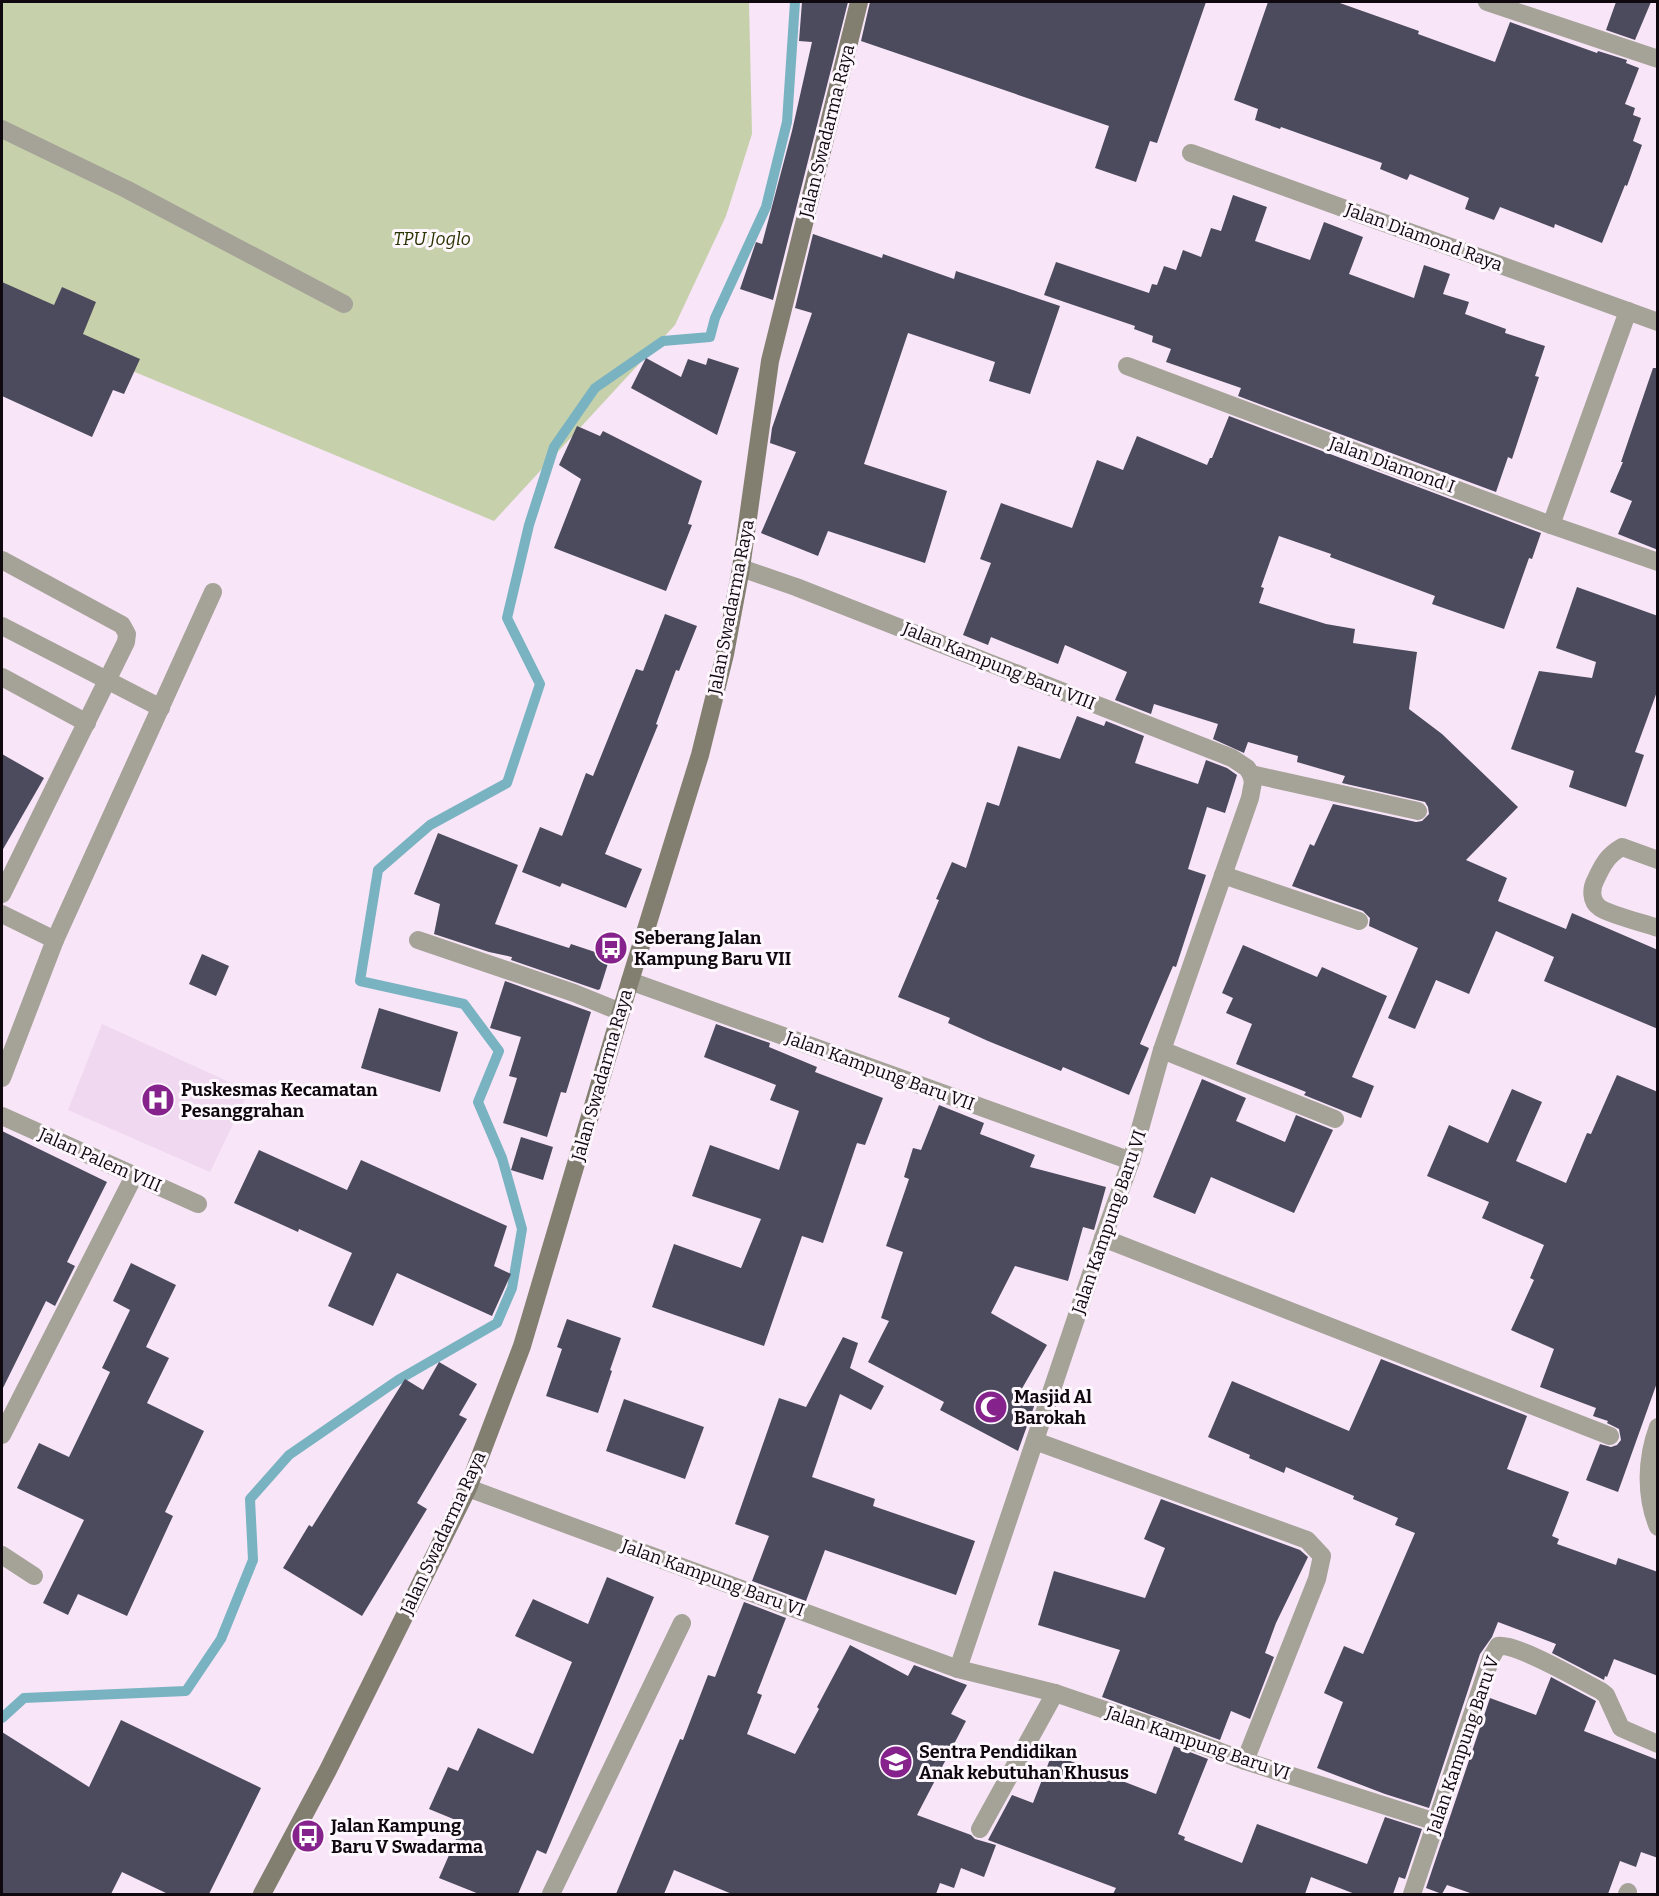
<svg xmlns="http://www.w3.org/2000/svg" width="1659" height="1896" font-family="Bitter,serif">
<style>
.built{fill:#efd8f0}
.green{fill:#c6d1ab}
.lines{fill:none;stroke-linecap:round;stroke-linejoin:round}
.stream{stroke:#79b3c1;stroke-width:10}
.building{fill:#4c4b5e}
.service{stroke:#a5a298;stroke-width:18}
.minor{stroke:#a5a298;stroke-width:18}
.secondary{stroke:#837f70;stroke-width:18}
.labels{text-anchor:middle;stroke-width:6;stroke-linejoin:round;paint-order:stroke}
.street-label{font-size:18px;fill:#0f090f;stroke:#fef7fe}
.park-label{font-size:18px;font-style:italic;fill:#293300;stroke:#fef7fe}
.poi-label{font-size:18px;font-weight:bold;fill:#0f090f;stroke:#fef7fe;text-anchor:start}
</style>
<rect width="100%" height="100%" fill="#f8e5f8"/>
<polygon class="built" points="102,1024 249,1091 210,1172 68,1110"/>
<polygon class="green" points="2,2 749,2 752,134 726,216 675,325 494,521 2,317"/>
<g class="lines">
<polyline class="stream" points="2,1718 24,1698 186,1691 221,1639 253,1560 250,1499 289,1455 398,1380 497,1323 512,1288 522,1229 502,1158 478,1102 499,1051 464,1004 360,981 378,870 430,825 507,783 540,684 507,618 529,525 554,447 595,388 663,341 710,337 715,318 766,207 787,122 795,2"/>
</g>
<g class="building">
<polygon points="802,2 848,2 773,300 740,289 756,242 762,244 792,131 812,42 799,41"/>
<polygon points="870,2 1206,2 1157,143 1150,141 1136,182 1095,168 1109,126 861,41"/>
<polygon points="1268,2 1337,2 1419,31 1418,34 1495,62 1510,22 1597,53 1598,51 1627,60 1626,63 1639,68 1625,104 1635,108 1633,115 1641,118 1633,141 1642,145 1627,186 1625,185 1602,243 1555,224 1554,228 1500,207 1494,220 1465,209 1469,198 1410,174 1407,180 1380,169 1382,163 1281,127 1280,129 1255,120 1258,109 1234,100"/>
<polygon points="1616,2 1651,2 1635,40 1606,30"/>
<polygon points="1233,195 1267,207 1255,241 1310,260 1324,222 1363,237 1349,274 1414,298 1424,265 1450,274 1443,294 1469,302 1465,314 1506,329 1505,333 1545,346 1535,376 1539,377 1512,459 1508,457 1496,492 1238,396 1241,388 1166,362 1171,349 1152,342 1153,336 1134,329 1135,326 1044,295 1056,262 1149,293 1152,284 1157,285 1164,266 1176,270 1183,250 1201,257 1211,228 1221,231"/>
<polygon points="813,234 882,258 883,254 954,279 956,271 1060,306 1030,394 989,381 995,362 908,333 864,464 947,491 925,563 828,531 818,556 761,533 796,452 770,443 772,428 812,313 795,308"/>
<polygon points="2,282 54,305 62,287 96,302 83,334 140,359 124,394 113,390 92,437 2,396"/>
<polygon points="646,358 681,377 688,359 706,365 708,358 739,368 717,435 631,388"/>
<polygon points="1653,368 1658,368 1658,550 1618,534 1632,501 1610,492 1623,462 1621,462"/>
<polygon points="1229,416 1541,533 1532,559 1529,558 1504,629 1432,604 1435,596 1330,557 1331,554 1279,536 1261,587 1264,588 1259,603 1326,624 1355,629 1353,643 1417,652 1409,709 1442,734 1518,807 1466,860 1507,878 1498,901 1566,929 1572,913 1658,950 1658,1029 1544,981 1554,957 1496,931 1469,994 1436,980 1415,1029 1388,1018 1418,948 1369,926 1370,918 1363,911 1292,886 1310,844 1314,846 1333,804 1416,822 1422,821 1429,814 1428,807 1425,802 1342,783 1345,776 1297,762 1298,756 1248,742 1244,753 1213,739 1218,724 1154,704 1151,714 1115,700 1127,672 1065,645 1058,664 991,637 988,645 963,635 991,563 980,559 1001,503 1072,528 1097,460 1123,470 1137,436 1207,465 1210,458 1212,458"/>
<polygon points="577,426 600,436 603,431 702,481 688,524 692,525 666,591 554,548 581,479 559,465"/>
<polygon points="1577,587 1658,616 1658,689 1635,752 1644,755 1626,807 1569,787 1574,771 1511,749 1539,671 1592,678 1596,662 1556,648"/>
<polygon points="665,614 697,626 679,671 676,670 656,724 658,725 605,854 642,869 626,908 562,883 560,887 522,872 540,827 562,836 586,773 593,776 636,669 643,671"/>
<polygon points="1077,716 1104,726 1106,721 1144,736 1135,763 1198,784 1206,760 1227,768 1237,775 1225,813 1207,807 1188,869 1206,875 1176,967 1173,966 1140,1044 1149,1048 1129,1095 1063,1067 1061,1071 988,1041 948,1023 950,1018 898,997 939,900 936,899 952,862 966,868 987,802 999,806 1018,746 1060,759"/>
<polygon points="2,754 44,778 2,851"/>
<polygon points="438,833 518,865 495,924 569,948 571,944 610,957 600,989 598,990 511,960 512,957 489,952 434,934 440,904 414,894"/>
<polygon points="1243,945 1317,977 1322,967 1387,996 1352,1077 1374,1086 1361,1118 1304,1095 1306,1092 1236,1064 1252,1024 1226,1013 1233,998 1222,993"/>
<polygon points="202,954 229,966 216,996 189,984"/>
<polygon points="505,981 591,1012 566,1093 561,1092 547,1137 503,1123 517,1078 509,1076 521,1037 490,1028"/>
<polygon points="379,1008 458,1032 440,1092 361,1068"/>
<polygon points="716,1024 770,1043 769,1047 817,1067 815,1072 883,1098 865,1145 857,1143 823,1243 802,1236 764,1346 652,1307 674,1244 741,1268 761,1219 692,1196 710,1145 779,1170 799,1111 770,1100 776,1085 704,1057"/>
<polygon points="1617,1075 1658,1092 1658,1380 1618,1492 1586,1480 1600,1444 1611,1447 1617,1445 1621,1440 1619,1429 1607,1423 1608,1421 1593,1416 1596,1408 1540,1387 1554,1349 1511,1330 1534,1280 1530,1278 1544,1245 1482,1218 1489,1202 1427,1176 1449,1125 1488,1143 1512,1089 1542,1102 1516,1161 1566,1183 1587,1133 1591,1134"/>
<polygon points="1202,1079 1246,1098 1236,1121 1285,1142 1296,1115 1333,1130 1294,1213 1211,1177 1195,1214 1153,1197"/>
<polygon points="939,1105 984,1123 980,1134 1035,1155 1030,1167 1106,1187 1094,1230 1083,1227 1068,1281 1015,1266 991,1313 1047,1345 1020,1392 1036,1401 1018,1451 940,1410 944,1402 868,1362 889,1321 881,1318 903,1252 886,1246 909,1179 904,1177 913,1148 921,1150"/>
<polygon points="2,1131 107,1182 67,1262 75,1266 55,1306 46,1301 2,1390"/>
<polygon points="521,1137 553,1147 543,1180 511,1170"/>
<polygon points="259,1150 347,1190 361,1160 507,1226 494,1266 511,1274 492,1316 397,1273 373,1326 328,1306 352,1253 299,1229 298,1232 234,1203"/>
<polygon points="131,1263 176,1285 146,1347 169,1358 147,1403 204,1431 165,1512 173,1516 127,1616 78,1594 68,1615 43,1603 84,1520 17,1488 39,1443 69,1457 110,1372 102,1368 130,1310 113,1301"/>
<polygon points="567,1319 621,1338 610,1370 612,1371 598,1413 546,1396 562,1349 557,1347"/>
<polygon points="843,1337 858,1343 850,1368 884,1386 871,1410 840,1394 812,1477 875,1499 873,1506 975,1541 956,1595 825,1550 806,1601 752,1581 769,1536 735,1524 779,1398 806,1407"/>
<polygon points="1381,1359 1527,1416 1507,1469 1569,1492 1552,1536 1559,1539 1557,1544 1616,1565 1618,1558 1658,1572 1658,1676 1614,1659 1607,1677 1605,1676 1604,1680 1552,1653 1556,1644 1498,1622 1492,1637 1480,1654 1429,1808 1385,1794 1317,1768 1343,1702 1324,1693 1344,1646 1363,1654 1415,1533 1395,1525 1398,1518 1353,1499 1354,1496 1286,1467 1284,1473 1249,1458 1250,1455 1208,1437 1232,1381 1349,1431"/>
<polygon points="439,1362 477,1384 459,1415 467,1419 417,1503 427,1509 362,1616 283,1568 309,1525 312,1527 405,1379 423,1390"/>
<polygon points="624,1399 704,1427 685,1479 606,1451"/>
<polygon points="1161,1499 1300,1550 1308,1557 1276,1623 1265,1653 1274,1657 1250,1719 1231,1711 1220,1740 1102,1697 1120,1650 1038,1625 1054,1571 1145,1598 1165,1548 1144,1539"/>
<polygon points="607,1577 654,1597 546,1854 537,1850 518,1894 479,1894 439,1878 463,1823 429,1809 448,1767 458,1771 478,1728 533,1754 572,1662 515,1636 533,1599 588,1624"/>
<polygon points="744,1602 786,1618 757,1693 762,1695 747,1734 795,1754 819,1709 817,1707 850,1645 908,1676 914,1665 967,1685 951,1714 966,1721 917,1815 971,1835 975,1839 996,1845 984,1877 961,1868 954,1888 940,1883 936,1894 732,1894 674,1870 664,1894 616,1894 680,1739 683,1740 708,1675 715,1677"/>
<polygon points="1551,1677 1596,1701 1584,1731 1658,1760 1658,1858 1641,1852 1636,1867 1620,1861 1608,1894 1473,1894 1447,1885 1442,1894 1426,1888 1490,1698 1536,1715"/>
<polygon points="121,1720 261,1788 209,1894 168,1894 122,1872 111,1894 2,1894 2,1732 89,1787"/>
<polygon points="1174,1746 1208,1759 1178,1834 1185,1837 1184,1840 1242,1863 1257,1824 1367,1864 1385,1817 1422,1829 1405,1879 1399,1877 1393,1894 1355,1894 1311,1877 1305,1894 1113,1894 1116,1888 988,1840 1012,1795 1033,1803 1052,1754 1156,1794"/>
</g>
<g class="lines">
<g class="service">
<polyline points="2,129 126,189 344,304"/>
<polyline points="2,560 122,625 127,634 126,642 2,894"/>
<polyline points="2,626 161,708"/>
<polyline points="2,677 87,723"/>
<polyline points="2,914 55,940"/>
</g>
<g class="minor">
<polyline points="1487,2 1658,59"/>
<polyline points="1191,153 1658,322"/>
<polyline points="1127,366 1551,525 1658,562"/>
<polyline points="1551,525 1628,311"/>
<polyline points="741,568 796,587 1232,758 1247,768 1251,774"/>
<polyline points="1251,774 1418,811"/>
<path d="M 1658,860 L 1622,847 C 1608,855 1603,864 1596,879 C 1591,888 1590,901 1600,908 C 1611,915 1643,923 1658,928"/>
<polyline points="1223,875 1359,921"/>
<polyline points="418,940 574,993 621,1012"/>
<polyline points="630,981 1131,1161"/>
<polyline points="1162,1050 1335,1119"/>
<polyline points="2,1078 55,940 213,592"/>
<polyline points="2,1116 198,1204"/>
<polyline points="1103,1238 1610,1436"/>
<path d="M 1658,1427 C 1646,1459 1645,1496 1658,1527"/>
<polyline points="2,1435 134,1176"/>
<polyline points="1035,1441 1307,1540 1322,1556 1317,1579 1245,1761"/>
<polyline points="468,1488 958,1669 1055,1693 1149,1725 1245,1761 1436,1822"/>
<polyline points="2,1555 34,1576"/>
<polyline points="958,1669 1103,1238 1131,1161 1162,1050 1250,798 1253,782 1251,774"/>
<polyline points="980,1829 1055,1693"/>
<polyline points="551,1894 682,1623"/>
<path d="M 1412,1894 L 1491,1658 L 1498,1646 C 1517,1643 1581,1681 1601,1691 L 1606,1695 L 1621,1728 L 1658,1744"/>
<polyline points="1627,1894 1628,1892"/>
</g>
<polyline class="secondary" points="262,1894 328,1770 468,1488 522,1346 630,981 700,755 725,654 741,568 770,361 859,2"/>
</g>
<defs>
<symbol id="bus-disc" viewBox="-11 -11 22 22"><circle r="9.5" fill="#85228b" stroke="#fef7fe"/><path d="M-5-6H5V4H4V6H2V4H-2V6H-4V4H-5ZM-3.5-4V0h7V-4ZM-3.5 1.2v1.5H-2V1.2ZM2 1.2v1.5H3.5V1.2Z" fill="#fff"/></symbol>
<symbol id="hospital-disc" viewBox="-11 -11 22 22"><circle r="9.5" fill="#85228b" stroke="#fef7fe"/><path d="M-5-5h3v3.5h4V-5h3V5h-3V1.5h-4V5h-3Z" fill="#fff"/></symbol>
<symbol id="mosque-disc" viewBox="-11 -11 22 22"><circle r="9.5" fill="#85228b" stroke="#fef7fe"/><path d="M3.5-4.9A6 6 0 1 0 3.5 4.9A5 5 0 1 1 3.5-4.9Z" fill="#fff"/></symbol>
<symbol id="school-disc" viewBox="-11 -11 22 22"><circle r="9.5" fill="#85228b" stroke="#fef7fe"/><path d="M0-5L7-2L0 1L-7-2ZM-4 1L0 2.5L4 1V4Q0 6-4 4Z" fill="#fff"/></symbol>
</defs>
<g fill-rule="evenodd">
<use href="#bus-disc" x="592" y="929" width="38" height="38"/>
<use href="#hospital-disc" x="139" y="1081" width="38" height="38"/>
<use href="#mosque-disc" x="972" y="1388" width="38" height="38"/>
<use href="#school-disc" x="877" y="1743" width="38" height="38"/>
<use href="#bus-disc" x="289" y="1817" width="38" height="38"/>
</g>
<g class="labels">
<g class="street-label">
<text transform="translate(827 131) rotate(-76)" y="6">Jalan Swadarma Raya</text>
<text transform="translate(1424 237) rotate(20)" y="6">Jalan Diamond Raya</text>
<text transform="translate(1392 465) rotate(20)" y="6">Jalan Diamond I</text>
<text transform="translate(731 607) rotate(-79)" y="6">Jalan Swadarma Raya</text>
<text transform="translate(999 666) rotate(22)" y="6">Jalan Kampung Baru VIII</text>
<text transform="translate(880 1071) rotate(20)" y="6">Jalan Kampung Baru VII</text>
<text transform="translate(602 1075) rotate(-74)" y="6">Jalan Swadarma Raya</text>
<text transform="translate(100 1160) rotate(24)" y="6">Jalan Palem VIII</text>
<text transform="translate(1109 1222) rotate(-71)" y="6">Jalan Kampung Baru VI</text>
<text transform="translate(443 1533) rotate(-65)" y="6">Jalan Swadarma Raya</text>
<text transform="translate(713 1578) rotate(20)" y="6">Jalan Kampung Baru VI</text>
<text transform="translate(1198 1743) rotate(19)" y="6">Jalan Kampung Baru VI</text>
<text transform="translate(1463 1745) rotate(-71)" y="6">Jalan Kampung Baru V</text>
</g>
<g class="park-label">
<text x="432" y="245">TPU Joglo</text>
</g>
<g class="poi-label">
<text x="634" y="944">Seberang Jalan<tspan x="634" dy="21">Kampung Baru VII</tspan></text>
<text x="181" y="1096">Puskesmas Kecamatan<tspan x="181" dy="21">Pesanggrahan</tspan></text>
<text x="1014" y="1403">Masjid Al<tspan x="1014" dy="21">Barokah</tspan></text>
<text x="919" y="1758">Sentra Pendidikan<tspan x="919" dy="21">Anak kebutuhan Khusus</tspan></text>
<text x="331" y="1832">Jalan Kampung<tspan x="331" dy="21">Baru V Swadarma</tspan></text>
</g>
</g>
<rect width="1659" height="1896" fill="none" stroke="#0f090f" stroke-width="6"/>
</svg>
